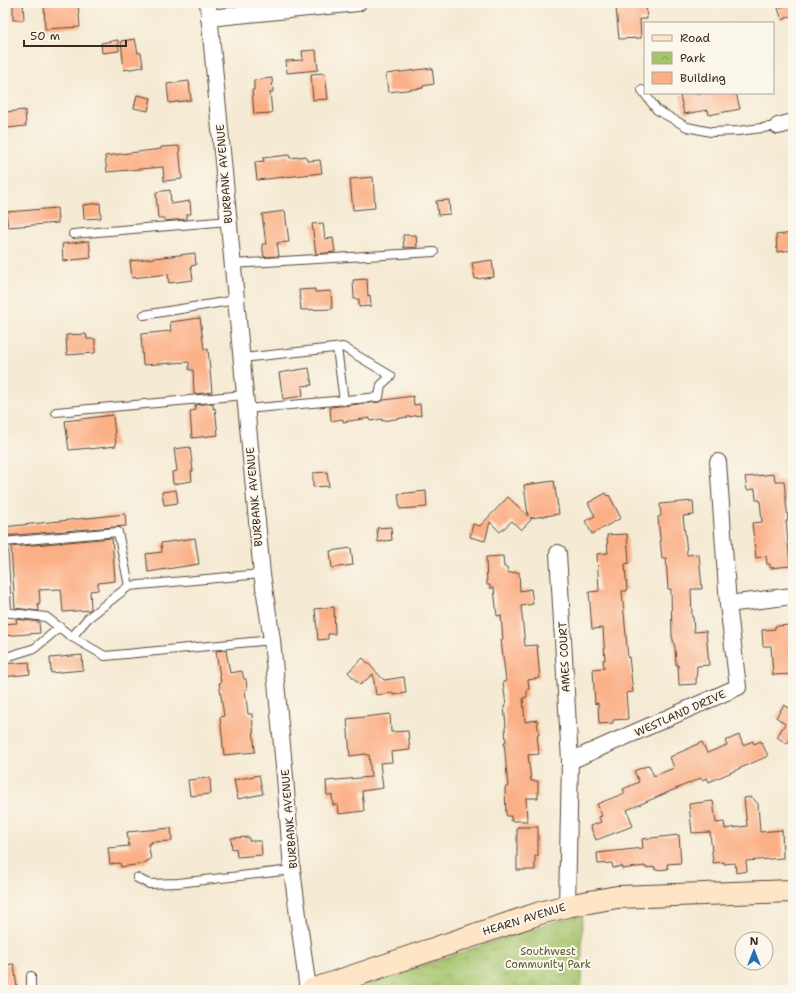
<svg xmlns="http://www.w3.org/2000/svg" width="796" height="993" font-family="'Shantell Sans',sans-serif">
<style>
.park{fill:url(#park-crowns);stroke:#707644}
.building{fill:#fbaf85}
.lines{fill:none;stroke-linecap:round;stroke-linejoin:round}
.service-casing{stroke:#574739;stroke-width:10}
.minor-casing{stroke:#574739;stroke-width:18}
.secondary-casing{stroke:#574739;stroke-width:24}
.service{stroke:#fff;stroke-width:8}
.minor{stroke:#fff;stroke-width:16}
.secondary{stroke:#fee5c5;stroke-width:22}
.labels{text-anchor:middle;stroke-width:4;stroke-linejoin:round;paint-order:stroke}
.street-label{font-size:11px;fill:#3b2a1e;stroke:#fbf7ec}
.park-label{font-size:11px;fill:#5a5835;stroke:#fbf7ec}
</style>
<defs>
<pattern id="park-crowns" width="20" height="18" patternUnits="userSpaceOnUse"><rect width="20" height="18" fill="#a4c36b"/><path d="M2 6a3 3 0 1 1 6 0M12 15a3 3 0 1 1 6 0" fill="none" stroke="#879f57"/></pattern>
</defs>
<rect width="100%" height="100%" fill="#fbf7ec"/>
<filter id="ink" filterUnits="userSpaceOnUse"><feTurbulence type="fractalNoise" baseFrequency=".025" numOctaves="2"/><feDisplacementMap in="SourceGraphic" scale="8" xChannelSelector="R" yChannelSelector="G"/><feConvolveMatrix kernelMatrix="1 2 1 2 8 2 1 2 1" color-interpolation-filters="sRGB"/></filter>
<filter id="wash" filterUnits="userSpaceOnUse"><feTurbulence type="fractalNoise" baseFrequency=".012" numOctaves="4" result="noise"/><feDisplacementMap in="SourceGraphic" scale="16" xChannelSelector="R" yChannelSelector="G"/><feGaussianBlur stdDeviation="0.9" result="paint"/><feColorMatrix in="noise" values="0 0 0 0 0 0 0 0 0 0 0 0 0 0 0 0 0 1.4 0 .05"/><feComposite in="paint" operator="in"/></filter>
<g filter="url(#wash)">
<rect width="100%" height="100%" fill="#f5ead3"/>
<polygon class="park" points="582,916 582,990 350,990 530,929 560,920"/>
<g id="blocks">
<g class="building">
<polygon points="13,3 23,3 24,20 13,20"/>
<polygon points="44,3 78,3 80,27 45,29"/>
<polygon points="630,3 646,3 647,19 640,19 641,38 619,39 616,8 631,7"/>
<polygon points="791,4 793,15 782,20 778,8"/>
<polygon points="135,39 138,53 141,53 143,65 143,67 124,70 121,41"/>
<polygon points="118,40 119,51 102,53 101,43"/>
<polygon points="316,50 318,70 287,73 286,61 303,60 302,51"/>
<polygon points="432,68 434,84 423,86 423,88 388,92 386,74"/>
<polygon points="325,73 328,99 313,100 311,74"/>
<polygon points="272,78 273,92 270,92 272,113 254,114 252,90 254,90 254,80"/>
<polygon points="189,81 191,100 169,103 167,84"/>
<polygon points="689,93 736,93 740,109 709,115 708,110 684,114 680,95"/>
<polygon points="137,95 151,98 148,111 134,108"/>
<polygon points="25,110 26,126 8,128 6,112"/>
<polygon points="179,146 182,179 164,181 163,167 107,172 105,156 161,149 161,147"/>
<polygon points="289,155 290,158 306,156 307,161 320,160 322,173 257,180 255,162 264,161 263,158"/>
<polygon points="373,177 375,208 353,210 350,179"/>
<polygon points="170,190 171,204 190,201 191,214 187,214 187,219 165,221 165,218 158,218 156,192"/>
<polygon points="449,200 450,214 438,215 436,201"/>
<polygon points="100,203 101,218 84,219 83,205"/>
<polygon points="57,208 58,223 8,227 6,212"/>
<polygon points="285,211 289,242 277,243 279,256 264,257 262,244 266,244 262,214"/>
<polygon points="323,223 325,239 333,238 335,252 316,254 312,224"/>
<polygon points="793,233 793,250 777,252 776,235"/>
<polygon points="403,235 416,235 417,247 404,248"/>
<polygon points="89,241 91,258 63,261 62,244"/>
<polygon points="195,253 196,265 191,266 193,280 169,283 168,274 132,278 130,261"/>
<polygon points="492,260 494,277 475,279 472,263"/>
<polygon points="367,279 368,296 370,295 371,306 359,307 359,299 354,299 353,280"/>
<polygon points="315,289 315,292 331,291 332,309 301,310 299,290"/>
<polygon points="200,318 204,349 208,349 212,392 194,394 193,370 189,370 189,362 143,365 141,334 171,331 170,322"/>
<polygon points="86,334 87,339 95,339 95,353 67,355 66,335"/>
<polygon points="309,368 312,385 302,386 303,396 283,399 279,373"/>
<polygon points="413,396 414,405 420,404 421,415 382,421 382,419 370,421 370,418 343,422 343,419 331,421 330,407 379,402 384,400"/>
<polygon points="213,403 213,409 215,408 218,435 192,438 190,411 196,410 195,405"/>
<polygon points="113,415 116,446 90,449 90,448 69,450 65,421"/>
<polygon points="190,447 193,471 191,471 192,481 173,484 172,472 177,471 174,449"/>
<polygon points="327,472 329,486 313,487 313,473"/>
<polygon points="774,474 775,481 784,481 788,521 786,521 790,566 770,568 770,564 767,564 766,556 756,558 752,523 762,522 760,500 756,500 755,489 747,490 745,477"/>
<polygon points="554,481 559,514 530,518 532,519 521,530 512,521 500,532 490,522 485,541 470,537 473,524 480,526 508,497 528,516 524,485"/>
<polygon points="176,490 178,503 164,505 162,492"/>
<polygon points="426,491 427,507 400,509 398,494"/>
<polygon points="606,493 608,496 609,495 621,518 592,534 585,521 595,516 588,503"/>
<polygon points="693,501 694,515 683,516 686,543 687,555 699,554 702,589 691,589 692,617 693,617 694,632 706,631 709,665 697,666 696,684 679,685 678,665 676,665 675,648 672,636 671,589 668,589 666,558 662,559 658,517 661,516 660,504"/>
<polygon points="125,514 126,526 3,536 3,527"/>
<polygon points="391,527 392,540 378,542 377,528"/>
<polygon points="627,534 629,563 625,564 627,591 622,591 628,658 629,657 633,692 626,693 628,719 613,720 613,723 599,724 598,703 595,704 593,669 604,668 603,660 605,660 603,628 592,629 589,592 599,591 597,554 608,553 607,535"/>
<polygon points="112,538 115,581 98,583 98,590 90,591 91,608 90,610 63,612 61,589 39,590 40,603 38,603 39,611 15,608 11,547"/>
<polygon points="195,538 199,564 148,572 146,554 162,552 161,543"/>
<polygon points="351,548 353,565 332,568 330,551"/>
<polygon points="503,556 504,567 507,567 508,573 519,572 520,591 531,589 533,604 521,606 525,646 537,645 540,678 528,680 529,689 527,690 527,697 523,698 525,722 537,720 539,735 537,735 539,754 528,755 531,781 538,781 538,798 526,798 527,821 511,821 511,816 507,816 506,815 505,787 508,787 504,742 506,742 505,727 506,726 504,706 506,705 503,682 506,681 501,640 503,640 501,615 497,616 494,588 490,588 490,585 487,585 486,557"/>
<polygon points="334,607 335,634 328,634 328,639 318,640 315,609"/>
<polygon points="16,619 39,622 40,633 3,636 3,624 17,623"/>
<polygon points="793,625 793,674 773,675 771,646 763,646 762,630 775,629 775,626"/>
<polygon points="226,650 230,673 242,671 244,679 246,679 247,689 245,690 248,714 252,714 255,752 224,755 220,717 224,716 219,683 221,683 216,651"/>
<polygon points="82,655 83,670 51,673 50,658"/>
<polygon points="363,658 384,680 404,677 406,693 393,695 393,693 376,695 373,674 360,685 348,672"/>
<polygon points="29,662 30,674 3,677 3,664"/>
<polygon points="784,705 793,710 793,734 787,744 777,737 785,724 776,717"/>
<polygon points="390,714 391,732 408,731 410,750 391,752 392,762 380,763 383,788 362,791 364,811 339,814 338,805 333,805 332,795 327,795 326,781 371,777 369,755 366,755 366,754 350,756 347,719"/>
<polygon points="739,735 743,745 753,741 754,744 761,741 768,756 709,782 707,778 702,780 701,778 627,810 633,826 596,840 590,826 601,822 599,817 602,816 597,804 625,793 623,789 639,782 634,771 649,765 654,776 674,768 670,757 702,742 707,753 727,745 725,741"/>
<polygon points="259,775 263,794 238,799 234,780"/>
<polygon points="210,778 211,794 190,796 188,780"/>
<polygon points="752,797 758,804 760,832 782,830 783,858 746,861 747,871 736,873 735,863 724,864 724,862 713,863 710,832 692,833 689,804 713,801 716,823 724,822 725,829 747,826 744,798"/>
<polygon points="517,827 538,827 538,856 535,856 535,870 517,870"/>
<polygon points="171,828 172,841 151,842 151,844 148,844 151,859 142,864 121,867 120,863 110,864 108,848 129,846 127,832"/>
<polygon points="679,835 681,863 667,864 668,869 655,870 655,867 645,868 645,866 622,869 622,866 613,868 612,863 598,864 597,853 643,848 642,839"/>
<polygon points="249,837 249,841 261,841 262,855 237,857 236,848 232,849 231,838"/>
<polygon points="14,964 17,989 3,990 3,965"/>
</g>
</g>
</g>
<g filter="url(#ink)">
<use href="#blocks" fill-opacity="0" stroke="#574739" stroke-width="1"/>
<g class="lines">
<defs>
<g id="service">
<polyline points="642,90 657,110 687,127 711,132 738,131 778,126"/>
<polyline points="73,234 229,221"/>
<polyline points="233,264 434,252"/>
<polyline points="144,315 236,300"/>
<polyline points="337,348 344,401"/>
<polyline points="242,358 343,347 391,376 381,385 379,397 246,409"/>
<polyline points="56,412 245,395"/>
<polyline points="3,612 46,617 72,637 105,656 272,640"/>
<polyline points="7,612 3,542 118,532 129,586 262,574"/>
<polyline points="72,637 88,618 129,586"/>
<polyline points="3,658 35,648 60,627"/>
<polyline points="137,878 149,884 178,883 292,870"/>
<polyline points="31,976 31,990"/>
</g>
<g id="minor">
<polyline points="208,3 262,574 272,640 285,777 292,870 308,990"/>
<polyline points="209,18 358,3"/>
<polyline points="778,126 793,122"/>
<polyline points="558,553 570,761 567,906"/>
<polyline points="728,604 793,596"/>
<polyline points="570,761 738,687 728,604 718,462"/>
</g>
<polyline id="secondary" points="312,990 540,913 567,906 617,897 793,891"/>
</defs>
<use href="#service" class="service-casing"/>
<use href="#minor" class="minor-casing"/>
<use href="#secondary" class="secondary-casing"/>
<use href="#service" class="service"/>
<use href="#minor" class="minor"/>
<use href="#secondary" class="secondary"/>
</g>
</g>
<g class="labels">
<g class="street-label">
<text transform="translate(224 174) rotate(-95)" y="4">BURBANK AVENUE</text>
<text transform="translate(254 497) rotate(-95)" y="4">BURBANK AVENUE</text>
<text transform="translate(564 657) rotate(-93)" y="4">AMES COURT</text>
<text transform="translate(680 713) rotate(-24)" y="4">WESTLAND DRIVE</text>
<text transform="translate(289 819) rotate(-95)" y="4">BURBANK AVENUE</text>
<text transform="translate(524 919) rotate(-17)" y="4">HEARN AVENUE</text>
</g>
<g class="park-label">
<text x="548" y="955">Southwest<tspan x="548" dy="13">Community Park</tspan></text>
</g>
</g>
<rect width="796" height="993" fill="none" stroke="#fbf7ec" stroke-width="16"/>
<rect x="644" y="22" width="130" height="72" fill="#fbf7ec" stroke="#aea59a"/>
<rect x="652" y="35" width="20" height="6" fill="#fee5c5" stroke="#aea59a"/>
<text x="680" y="42" font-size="12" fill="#3b2a1e">Road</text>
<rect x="652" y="52" width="20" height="12" fill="url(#park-crowns)" stroke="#aea59a"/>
<text x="680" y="62" font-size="12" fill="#3b2a1e">Park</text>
<rect x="652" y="72" width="20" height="12" fill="#fbaf85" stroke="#aea59a"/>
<text x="680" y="82" font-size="12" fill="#3b2a1e">Building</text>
<g transform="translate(754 951)"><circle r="19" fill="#fbf7ec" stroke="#aea59a"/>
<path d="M0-3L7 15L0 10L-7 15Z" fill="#1f6fb2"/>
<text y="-6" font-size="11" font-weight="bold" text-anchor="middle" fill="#3b2a1e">N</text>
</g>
<path d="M24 40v6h102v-6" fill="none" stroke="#3b2a1e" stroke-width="2"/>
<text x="30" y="40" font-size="12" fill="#3b2a1e" stroke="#fbf7ec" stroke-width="3" paint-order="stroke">50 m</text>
</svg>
